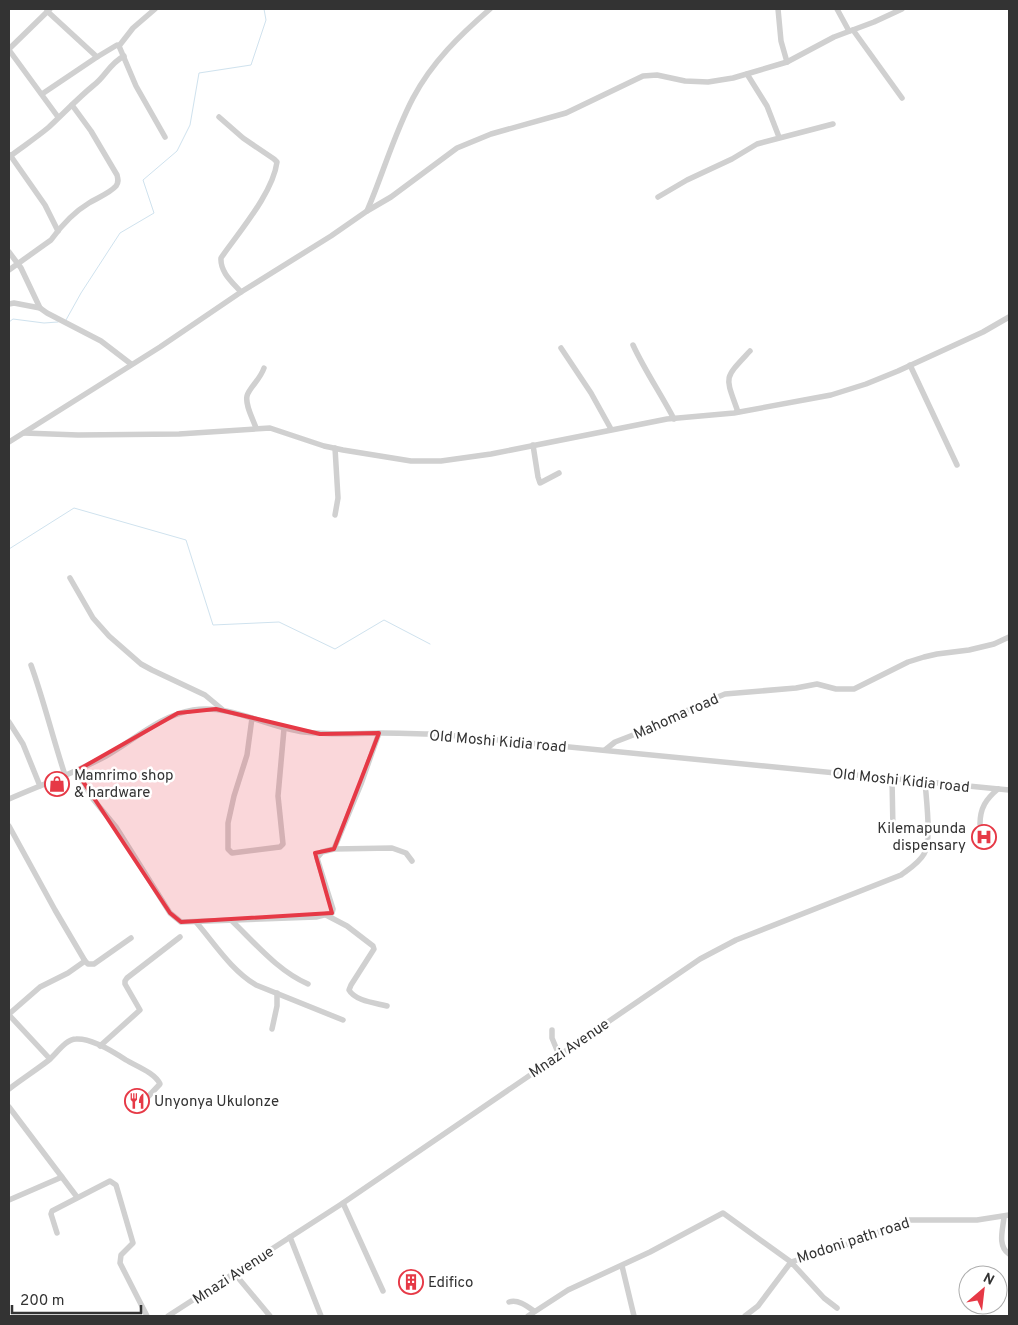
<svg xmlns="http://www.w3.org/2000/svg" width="1018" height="1325" font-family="Overpass,sans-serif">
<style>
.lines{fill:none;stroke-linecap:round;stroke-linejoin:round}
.stream{stroke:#cfe2ee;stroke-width:1}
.minor{stroke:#d0d0d0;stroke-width:5.5}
.marked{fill:#e63946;fill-opacity:0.2;stroke:#e63946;stroke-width:4;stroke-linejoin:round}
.labels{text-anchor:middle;stroke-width:5;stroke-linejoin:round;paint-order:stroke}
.street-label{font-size:15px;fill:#333;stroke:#fff}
.poi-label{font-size:15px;fill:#333;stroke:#fff;text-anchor:start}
</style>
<rect width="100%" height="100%" fill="#fff"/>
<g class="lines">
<g class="stream">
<polyline points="66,320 81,293 120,233 154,213 143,180 177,151 190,125 199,73 251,65 266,20 264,9"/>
<polyline points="9,322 13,319 44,323 58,322"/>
<polyline points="9,549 74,508 186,540 213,625 279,622 335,649 384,620 430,644"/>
</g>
<g class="minor">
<polyline points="778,9 781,41 787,62"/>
<polyline points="837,9 849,31"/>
<polyline points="47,11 97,57 117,45 119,46 136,86 165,137"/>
<polyline points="853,30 902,98"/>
<polyline points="119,46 133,28 155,9"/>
<polyline points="9,49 50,9"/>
<polyline points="9,50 58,117"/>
<polyline points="747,74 767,106 779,137"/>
<polyline points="42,94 97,57"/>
<path d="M 219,117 L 243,138 L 274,159 L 277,162 C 273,193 239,232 221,258 C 220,272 232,282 241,292"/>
<polyline points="10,155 45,205 58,231"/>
<path d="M 9,157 C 22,147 36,138 49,127 C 64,113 78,98 94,85 C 106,76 109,64 124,56"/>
<polyline points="658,197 687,180 732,159 757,144 833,124"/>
<path d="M 367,211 C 383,174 394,134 413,98 C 432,62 460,35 490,9"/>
<polyline points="9,252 21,268 40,308 47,313 101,341 131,364"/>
<path d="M 9,270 L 51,240 C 61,226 74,212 89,203 C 97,198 110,193 116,186 C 119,182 118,179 117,175 L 91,131 L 72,105"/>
<polyline points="9,304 14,303 40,308"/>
<path d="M 633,345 C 645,371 661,394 674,419"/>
<polyline points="561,348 591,393 611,429"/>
<polyline points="910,365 957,465"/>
<path d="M 738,412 C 725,375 723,380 750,351"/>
<path d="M 256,428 C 253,419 245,405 247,396 C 249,388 260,380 264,368"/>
<polyline points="24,433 78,435 179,434 270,428 324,446 343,450 411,461 441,461 491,454 667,419 734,413 831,395 866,384 898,371 983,332 1009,317"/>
<polyline points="9,442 160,347 241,292 331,236 367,211 391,197 457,148 491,134 566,113 643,76 657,75 685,81 708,82 733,78 787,62 834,37 874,22 902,9"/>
<polyline points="533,445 538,477 540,483 559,473"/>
<polyline points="335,448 338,498 335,515"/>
<polyline points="70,578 93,618 109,636 141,664 152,670 205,695 223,710"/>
<path d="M 31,665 C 44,701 53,739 65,775"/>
<polyline points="252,718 247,755 234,796 228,823 228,849 232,853 280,847 283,844 278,796 284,729"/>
<polyline points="9,722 23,744 40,786"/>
<polyline points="605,750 615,742 659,725 698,705 725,694 796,688 817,684 836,689 854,689 908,662 924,657 937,654 969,650 994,644 1009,637"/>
<polyline points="76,771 93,799 116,827 170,913 181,922 316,917 332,913 333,909 317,858 322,852 334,849 361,784 379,733"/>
<polyline points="892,778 893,831"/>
<path d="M 9,799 C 41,785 75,773 106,756 C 134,740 161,715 193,710 C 231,704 266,727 304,732 C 329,735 354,734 380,733 C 398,733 418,734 437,734 L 1009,790"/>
<path d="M 980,824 C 980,808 986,799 998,789"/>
<polyline points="9,826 55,910 85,961 88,964 94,964 131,938"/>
<polyline points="334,849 392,848 406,853 412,861"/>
<path d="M 326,915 L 347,926 L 373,946 L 374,949 L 351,985 L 349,990 C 355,1001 376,1003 387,1006"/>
<path d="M 232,921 C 255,943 278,971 308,984"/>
<path d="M 196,922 C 215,944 231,970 256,985 L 343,1020"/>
<polyline points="9,1014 40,987 68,973 85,961"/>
<polyline points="9,1015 50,1059"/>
<polyline points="272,1029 277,1006 277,993"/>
<polyline points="552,1030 552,1038 559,1055"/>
<polyline points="100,1046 140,1010 125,984 125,981 127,978 180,937"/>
<path d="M 9,1089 C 22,1079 36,1070 49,1060 C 57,1053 66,1039 76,1039 C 91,1038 114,1052 126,1060 C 136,1066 155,1073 160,1084 L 144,1101"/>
<polyline points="9,1107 77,1197"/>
<polyline points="9,1200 62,1177"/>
<polyline points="343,1203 383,1291"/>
<path d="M 1004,1217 C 1003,1229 997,1246 1009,1254"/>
<polyline points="57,1233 51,1214 52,1211 110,1181 116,1185 133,1243 121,1255 120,1263 147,1316"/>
<polyline points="290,1237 321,1316"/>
<polyline points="622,1266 634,1316"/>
<polyline points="235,1274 270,1316"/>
<path d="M 509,1302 C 518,1299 527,1306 534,1311"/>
<path d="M 168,1316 L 343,1203 L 700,959 L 736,940 L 901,875 C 909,869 919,863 924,854 C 932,841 926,798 925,781"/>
<polyline points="528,1316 568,1290 650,1252 723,1213 791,1262 860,1240 907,1220 977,1220 1009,1215"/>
<polyline points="745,1316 758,1306 791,1262 824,1298 837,1308"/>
</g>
</g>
<path class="marked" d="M 216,709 L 320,734 L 379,733 L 334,849 L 315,853 L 332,913 L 181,922 L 170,913 L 76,771 L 178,713 Z"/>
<defs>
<symbol id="shop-ring" viewBox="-11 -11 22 22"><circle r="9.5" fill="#fff" stroke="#e63946" stroke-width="1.5"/><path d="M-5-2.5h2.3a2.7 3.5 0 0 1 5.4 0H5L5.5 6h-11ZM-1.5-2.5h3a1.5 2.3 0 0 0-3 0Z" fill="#e63946"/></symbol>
<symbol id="hospital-ring" viewBox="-11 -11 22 22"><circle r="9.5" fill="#fff" stroke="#e63946" stroke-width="1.5"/><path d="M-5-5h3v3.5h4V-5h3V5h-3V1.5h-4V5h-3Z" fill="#e63946"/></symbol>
<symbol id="restaurant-ring" viewBox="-11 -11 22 22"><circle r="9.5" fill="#fff" stroke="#e63946" stroke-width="1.5"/><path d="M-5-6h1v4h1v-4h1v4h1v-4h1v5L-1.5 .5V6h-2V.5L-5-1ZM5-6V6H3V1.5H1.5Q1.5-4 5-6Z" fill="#e63946"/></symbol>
<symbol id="building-ring" viewBox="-11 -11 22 22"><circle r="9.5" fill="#fff" stroke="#e63946" stroke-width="1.5"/><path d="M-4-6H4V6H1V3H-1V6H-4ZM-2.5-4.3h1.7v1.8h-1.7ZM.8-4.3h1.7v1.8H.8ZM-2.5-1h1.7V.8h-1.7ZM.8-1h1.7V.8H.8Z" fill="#e63946"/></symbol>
</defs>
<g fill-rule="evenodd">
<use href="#shop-ring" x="43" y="770" width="28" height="28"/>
<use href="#hospital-ring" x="970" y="823" width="28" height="28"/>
<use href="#restaurant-ring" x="123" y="1087" width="28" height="28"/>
<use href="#building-ring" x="397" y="1268" width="28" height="28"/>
</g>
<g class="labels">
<g class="street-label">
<text transform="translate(676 716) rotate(-24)" y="5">Mahoma road</text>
<text transform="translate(498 741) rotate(5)" y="5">Old Moshi Kidia road</text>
<text transform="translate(901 780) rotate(6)" y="5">Old Moshi Kidia road</text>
<text transform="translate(569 1048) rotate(-34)" y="5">Mnazi Avenue</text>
<text transform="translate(853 1240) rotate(-18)" y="5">Modoni path road</text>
<text transform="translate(233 1275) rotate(-33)" y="5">Mnazi Avenue</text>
</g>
<g class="poi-label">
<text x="74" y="780">Mamrimo shop<tspan x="74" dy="17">&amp; hardware</tspan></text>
<text x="966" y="833" text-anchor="end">Kilemapunda<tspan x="966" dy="17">dispensary</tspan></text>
<text x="154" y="1106">Unyonya Ukulonze</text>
<text x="428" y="1287">Edifico</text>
</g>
</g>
<rect width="1018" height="1325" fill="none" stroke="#333333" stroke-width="20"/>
<g transform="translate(983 1290) rotate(28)"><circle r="24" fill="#ffffff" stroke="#adadad"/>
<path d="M0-4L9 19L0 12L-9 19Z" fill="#e63946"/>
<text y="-8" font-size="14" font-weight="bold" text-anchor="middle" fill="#333333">N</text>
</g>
<path d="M12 1305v8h129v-8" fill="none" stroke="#333333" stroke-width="2.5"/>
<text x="20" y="1305" font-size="15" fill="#333333" stroke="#ffffff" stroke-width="4" paint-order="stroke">200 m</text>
</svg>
